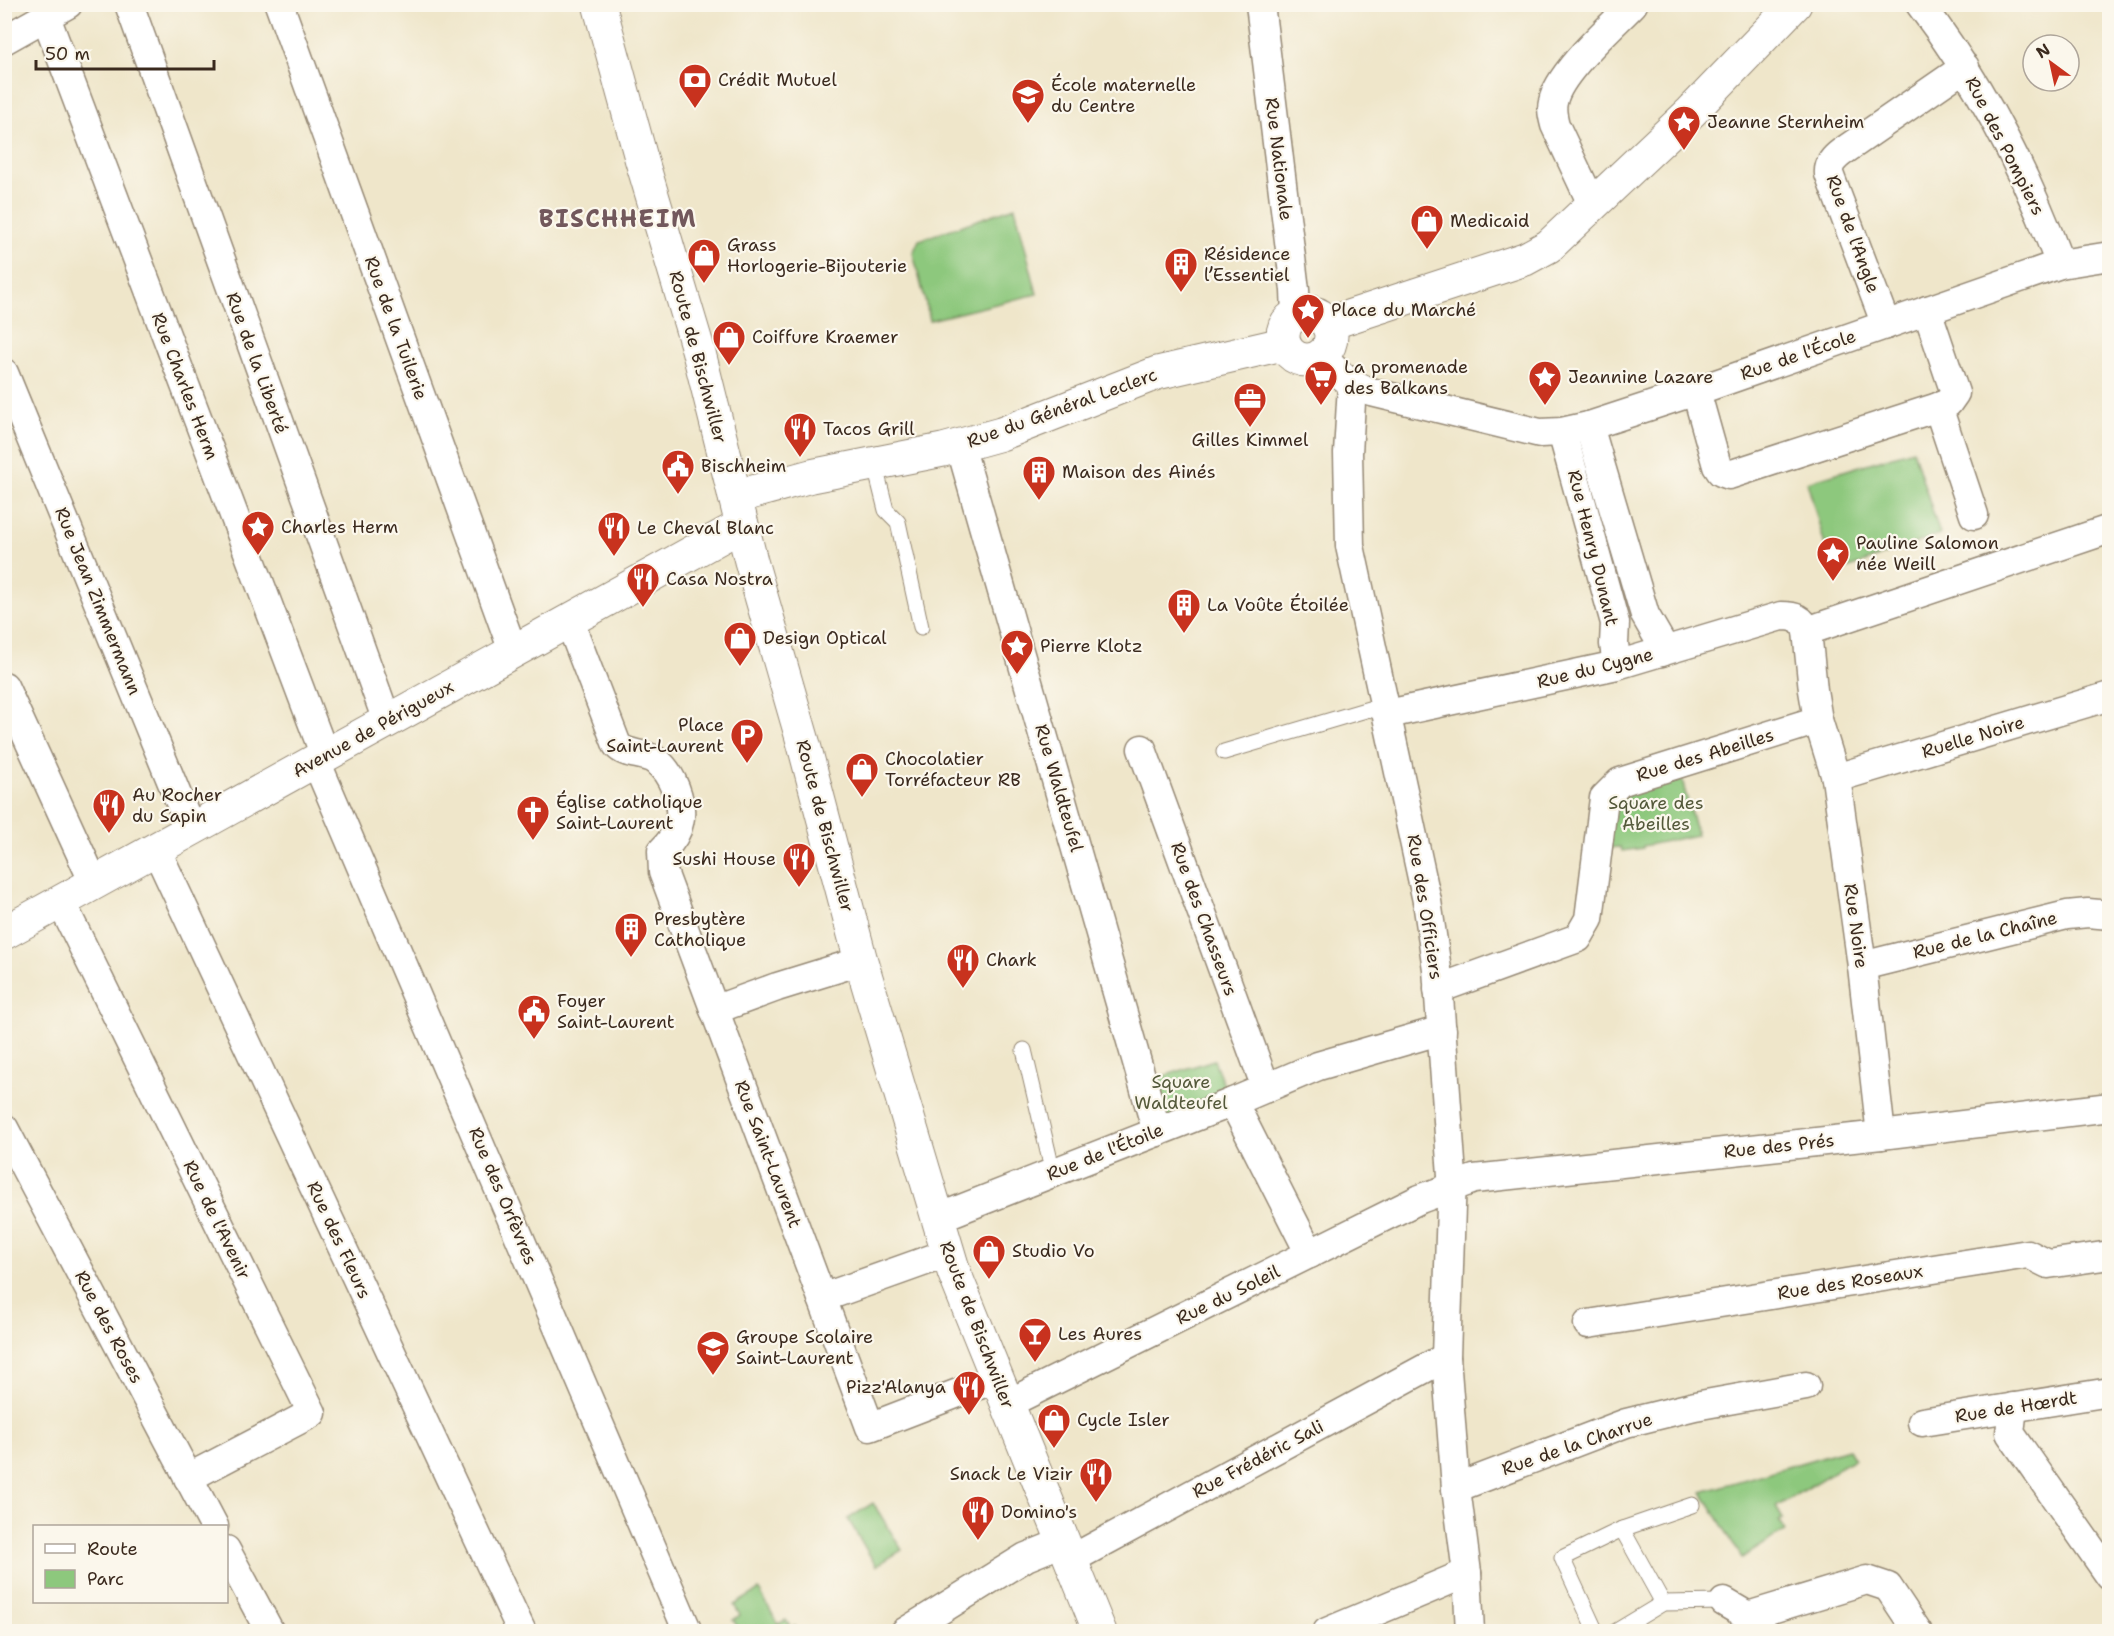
<svg xmlns="http://www.w3.org/2000/svg" width="2114" height="1636" font-family="'Shantell Sans',sans-serif">
<style>
.green{fill:#8dc87d;stroke:#64794e;stroke-width:1.5}
.lines{fill:none;stroke-linecap:round;stroke-linejoin:round}
.lane-casing{stroke:#958874;stroke-width:17}
.street-casing{stroke:#958874;stroke-width:31}
.secondary-casing{stroke:#958874;stroke-width:35}
.lane{stroke:#fff;stroke-width:15}
.street{stroke:#fff;stroke-width:28}
.secondary{stroke:#fff;stroke-width:33}
.labels{text-anchor:middle;stroke-width:4.5;stroke-linejoin:round;paint-order:stroke}
.poi-label{font-size:18px;fill:#3b2a1e;stroke:#fbf7ec;text-anchor:start}
.street-label{font-size:18px;fill:#3b2a1e;stroke:#fbf7ec}
.park-label{font-size:18px;fill:#54593a;stroke:#fbf7ec}
.district-label{font-size:24px;font-weight:bold;letter-spacing:1.5px;fill:#72585c;stroke:#fbf7ec}
</style>
<rect width="100%" height="100%" fill="#fbf7ec"/>
<filter id="ink" filterUnits="userSpaceOnUse"><feTurbulence type="fractalNoise" baseFrequency=".0167" numOctaves="2"/><feDisplacementMap in="SourceGraphic" scale="12" xChannelSelector="R" yChannelSelector="G"/><feConvolveMatrix kernelMatrix="1 2 1 2 8 2 1 2 1" color-interpolation-filters="sRGB"/></filter>
<filter id="wash" filterUnits="userSpaceOnUse"><feTurbulence type="fractalNoise" baseFrequency=".008" numOctaves="4" result="noise"/><feDisplacementMap in="SourceGraphic" scale="24" xChannelSelector="R" yChannelSelector="G"/><feGaussianBlur stdDeviation="1.35" result="paint"/><feColorMatrix in="noise" values="0 0 0 0 0 0 0 0 0 0 0 0 0 0 0 0 0 1.4 0 .05"/><feComposite in="paint" operator="in"/></filter>
<g filter="url(#wash)">
<rect width="100%" height="100%" fill="#efe6ca"/>
<g class="green">
<polygon points="1015,207 1037,294 930,320 913,253 919,240"/>
<polygon points="1913,450 1940,534 1833,574 1807,482"/>
<polygon points="1680,773 1697,835 1643,846 1643,848 1622,851 1621,847 1606,848 1613,812 1620,796"/>
<polygon points="1214,1060 1229,1098 1163,1121 1151,1080"/>
<polygon points="1848,1449 1854,1459 1776,1507 1783,1519 1779,1521 1785,1531 1742,1558 1702,1492"/>
<polygon points="873,1503 902,1550 876,1566 848,1519"/>
<polygon points="759,1590 778,1624 786,1620 791,1628 795,1626 798,1631 740,1631 733,1620 740,1615 734,1605"/>
</g>
</g>
<g filter="url(#ink)">
<g class="lines">
<defs>
<g id="lane">
<polyline points="874,462 886,510 898,522 921,627"/>
<polyline points="1224,752 1369,709 1388,714"/>
<polyline points="1024,1050 1053,1173"/>
<polyline points="1622,1529 1663,1603"/>
<polyline points="1596,1632 1562,1558 1622,1529 1692,1505"/>
<polyline points="1615,1632 1663,1603 1724,1602"/>
</g>
<g id="street">
<polyline points="129,4 387,721"/>
<polyline points="279,4 513,651"/>
<polyline points="1260,4 1295,290 1296,315"/>
<path d="M 1920,4 C 1981,84 2025,170 2060,264"/>
<polyline points="46,17 325,756"/>
<polyline points="4,40 68,4"/>
<path d="M 1593,206 L 1555,125 C 1553,117 1551,110 1553,102 C 1558,73 1612,26 1633,4"/>
<path d="M 1886,325 L 1829,174 C 1828,164 1834,158 1842,152 L 1965,67"/>
<path d="M 1321,356 C 1336,371 1347,383 1367,391 L 1540,433 L 1562,432 L 1589,426 L 1696,391 L 2060,264 L 2110,256"/>
<polyline points="4,373 191,829"/>
<polyline points="1352,385 1348,453 1350,546 1427,901 1437,969 1452,1176 1446,1357 1456,1488 1467,1573 1470,1632"/>
<polyline points="1696,391 1717,466 1721,472 1729,475 1938,407 1948,403 1955,393 1927,310"/>
<polyline points="1938,407 1974,515"/>
<polyline points="1589,426 1645,615 1660,641 1662,652"/>
<polyline points="1562,432 1615,623 1614,644 1617,665"/>
<polyline points="960,445 1157,1132"/>
<path d="M 569,620 L 617,745 C 627,756 642,752 655,760 C 672,772 684,803 679,823 C 677,834 670,843 662,851 L 663,872 L 870,1427 L 997,1378"/>
<polyline points="1807,631 2110,529"/>
<polyline points="4,686 94,883"/>
<path d="M 1388,714 L 1617,665 L 1781,616 C 1795,616 1802,618 1807,631 L 1813,690 L 1818,720 L 1620,782 L 1604,798 L 1589,919 L 1578,938 L 1438,989"/>
<polyline points="1818,720 1836,778 1862,966 1881,1135"/>
<polyline points="1142,749 1266,1088"/>
<polyline points="316,761 688,1632"/>
<polyline points="1836,778 2110,696"/>
<polyline points="156,849 522,1632"/>
<polyline points="61,902 312,1413 188,1478"/>
<polyline points="1862,966 2067,915 2088,913 2110,915"/>
<polyline points="714,1010 777,987 861,961"/>
<polyline points="1233,1102 1310,1254"/>
<polyline points="4,1128 214,1526"/>
<polyline points="938,1218 1233,1102 1318,1066 1442,1030"/>
<polyline points="822,1298 948,1253"/>
<polyline points="1588,1324 2028,1254 2048,1264 2110,1255"/>
<polyline points="1007,1404 1420,1199 1474,1179 1881,1135 2110,1107"/>
<polyline points="2013,1407 2010,1433 2110,1576"/>
<polyline points="1922,1422 2110,1392"/>
<polyline points="1456,1488 1626,1423 1695,1406 1806,1386"/>
<polyline points="226,1550 270,1632"/>
<polyline points="1070,1560 1446,1357"/>
<polyline points="1724,1602 1748,1616 1867,1580 1888,1587 1918,1632"/>
<polyline points="905,1632 1026,1557 1063,1542"/>
<polyline points="1327,1632 1467,1573"/>
</g>
<g id="secondary">
<polyline points="599,4 641,158 698,349 751,561 804,745 861,961 954,1272 1100,1632"/>
<circle cx="1307" cy="336" r="24"/>
<polyline points="1327,324 1525,259 1549,246 1691,112 1795,4"/>
<polyline points="735,497 811,476 943,450 1001,434 1157,373 1274,346 1284,346"/>
<polyline points="4,933 742,525"/>
</g>
</defs>
<use href="#lane" class="lane-casing"/>
<use href="#street" class="street-casing"/>
<use href="#secondary" class="secondary-casing"/>
<use href="#lane" class="lane"/>
<use href="#street" class="street"/>
<use href="#secondary" class="secondary"/>
</g>
</g>
<defs>
<symbol id="bank-pin" viewBox="-11 -11 22 30"><path d="M0 17L-7.5 6A9.5 9.5 0 1 1 7.5 6Z" fill="#c8321e" stroke="#fbf7ec"/><path d="M-6-4H6V4H-6ZM0-2.3a2.3 2.3 0 1 0 0 4.6a2.3 2.3 0 1 0 0-4.6Z" fill="#fff"/></symbol>
<symbol id="school-pin" viewBox="-11 -11 22 30"><path d="M0 17L-7.5 6A9.5 9.5 0 1 1 7.5 6Z" fill="#c8321e" stroke="#fbf7ec"/><path d="M0-5L7-2L0 1L-7-2ZM-4 1L0 2.5L4 1V4Q0 6-4 4Z" fill="#fff"/></symbol>
<symbol id="sight-pin" viewBox="-11 -11 22 30"><path d="M0 17L-7.5 6A9.5 9.5 0 1 1 7.5 6Z" fill="#c8321e" stroke="#fbf7ec"/><path d="M0-6L1.8-2.2L6-1.7L2.9 1.2L3.7 5.4L0 3.3L-3.7 5.4L-2.9 1.2L-6-1.7L-1.8-2.2Z" fill="#fff"/></symbol>
<symbol id="shop-pin" viewBox="-11 -11 22 30"><path d="M0 17L-7.5 6A9.5 9.5 0 1 1 7.5 6Z" fill="#c8321e" stroke="#fbf7ec"/><path d="M-5-2.5h2.3a2.7 3.5 0 0 1 5.4 0H5L5.5 6h-11ZM-1.5-2.5h3a1.5 2.3 0 0 0-3 0Z" fill="#fff"/></symbol>
<symbol id="building-pin" viewBox="-11 -11 22 30"><path d="M0 17L-7.5 6A9.5 9.5 0 1 1 7.5 6Z" fill="#c8321e" stroke="#fbf7ec"/><path d="M-4-6H4V6H1V3H-1V6H-4ZM-2.5-4.3h1.7v1.8h-1.7ZM.8-4.3h1.7v1.8H.8ZM-2.5-1h1.7V.8h-1.7ZM.8-1h1.7V.8H.8Z" fill="#fff"/></symbol>
<symbol id="supermarket-pin" viewBox="-11 -11 22 30"><path d="M0 17L-7.5 6A9.5 9.5 0 1 1 7.5 6Z" fill="#c8321e" stroke="#fbf7ec"/><path d="M-6-5.5h2.5l.6 2H6L4.5 2H-2.5L-4.4-4H-6ZM-1.5 3.2a1.3 1.3 0 1 0 .1 0ZM3 3.2a1.3 1.3 0 1 0 .1 0Z" fill="#fff"/></symbol>
<symbol id="office-pin" viewBox="-11 -11 22 30"><path d="M0 17L-7.5 6A9.5 9.5 0 1 1 7.5 6Z" fill="#c8321e" stroke="#fbf7ec"/><path d="M-6-3h4V-5.5h4V-3h4V5H-6ZM-1-4.5V-3h2v-1.5ZM-6 0V1H6V0Z" fill="#fff"/></symbol>
<symbol id="restaurant-pin" viewBox="-11 -11 22 30"><path d="M0 17L-7.5 6A9.5 9.5 0 1 1 7.5 6Z" fill="#c8321e" stroke="#fbf7ec"/><path d="M-5-6h1v4h1v-4h1v4h1v-4h1v5L-1.5 .5V6h-2V.5L-5-1ZM5-6V6H3V1.5H1.5Q1.5-4 5-6Z" fill="#fff"/></symbol>
<symbol id="civic-pin" viewBox="-11 -11 22 30"><path d="M0 17L-7.5 6A9.5 9.5 0 1 1 7.5 6Z" fill="#c8321e" stroke="#fbf7ec"/><path d="M-.6-6.5H3V-4.5H.6V-3L4-1V1h2V6H-6V1h2V-1L-.6-3ZM-1.2 2.5V6h2.4V2.5Z" fill="#fff"/></symbol>
<symbol id="parking-pin" viewBox="-11 -11 22 30"><path d="M0 17L-7.5 6A9.5 9.5 0 1 1 7.5 6Z" fill="#c8321e" stroke="#fbf7ec"/><path d="M-3.5-5.5H1a3.5 3.5 0 0 1 0 7H-1V5.5H-3.5ZM-1-3.4V-.6H.8a1.4 1.4 0 0 0 0-2.8Z" fill="#fff"/></symbol>
<symbol id="church-pin" viewBox="-11 -11 22 30"><path d="M0 17L-7.5 6A9.5 9.5 0 1 1 7.5 6Z" fill="#c8321e" stroke="#fbf7ec"/><path d="M-1.2-6h2.4v3.5h3.3v2.4h-3.3V6h-2.4V-.1h-3.3v-2.4h3.3Z" fill="#fff"/></symbol>
<symbol id="bar-pin" viewBox="-11 -11 22 30"><path d="M0 17L-7.5 6A9.5 9.5 0 1 1 7.5 6Z" fill="#c8321e" stroke="#fbf7ec"/><path d="M-6-5H6L.8 .8V4.5H3.5V6h-7V4.5H-.8V.8Z" fill="#fff"/></symbol>
</defs>
<g fill-rule="evenodd">
<use href="#bank-pin" x="676" y="61" width="38" height="52"/>
<use href="#school-pin" x="1009" y="76" width="38" height="52"/>
<use href="#sight-pin" x="1665" y="103" width="38" height="52"/>
<use href="#shop-pin" x="1408" y="202" width="38" height="52"/>
<use href="#shop-pin" x="685" y="236" width="38" height="52"/>
<use href="#building-pin" x="1162" y="245" width="38" height="52"/>
<use href="#sight-pin" x="1289" y="291" width="38" height="52"/>
<use href="#shop-pin" x="710" y="318" width="38" height="52"/>
<use href="#supermarket-pin" x="1302" y="358" width="38" height="52"/>
<use href="#sight-pin" x="1526" y="358" width="38" height="52"/>
<use href="#office-pin" x="1231" y="380" width="38" height="52"/>
<use href="#restaurant-pin" x="781" y="410" width="38" height="52"/>
<use href="#civic-pin" x="659" y="447" width="38" height="52"/>
<use href="#building-pin" x="1020" y="453" width="38" height="52"/>
<use href="#sight-pin" x="239" y="508" width="38" height="52"/>
<use href="#restaurant-pin" x="595" y="509" width="38" height="52"/>
<use href="#sight-pin" x="1814" y="534" width="38" height="52"/>
<use href="#restaurant-pin" x="624" y="560" width="38" height="52"/>
<use href="#building-pin" x="1165" y="586" width="38" height="52"/>
<use href="#shop-pin" x="721" y="619" width="38" height="52"/>
<use href="#sight-pin" x="998" y="627" width="38" height="52"/>
<use href="#parking-pin" x="728" y="716" width="38" height="52"/>
<use href="#shop-pin" x="843" y="750" width="38" height="52"/>
<use href="#restaurant-pin" x="90" y="786" width="38" height="52"/>
<use href="#church-pin" x="514" y="793" width="38" height="52"/>
<use href="#restaurant-pin" x="780" y="840" width="38" height="52"/>
<use href="#building-pin" x="612" y="910" width="38" height="52"/>
<use href="#restaurant-pin" x="944" y="941" width="38" height="52"/>
<use href="#civic-pin" x="515" y="992" width="38" height="52"/>
<use href="#shop-pin" x="970" y="1232" width="38" height="52"/>
<use href="#bar-pin" x="1016" y="1315" width="38" height="52"/>
<use href="#school-pin" x="694" y="1328" width="38" height="52"/>
<use href="#restaurant-pin" x="950" y="1368" width="38" height="52"/>
<use href="#shop-pin" x="1035" y="1401" width="38" height="52"/>
<use href="#restaurant-pin" x="1077" y="1455" width="38" height="52"/>
<use href="#restaurant-pin" x="959" y="1493" width="38" height="52"/>
</g>
<g class="labels">
<g class="poi-label">
<text x="718" y="86">Crédit Mutuel</text>
<text x="1051" y="91">École maternelle<tspan x="1051" dy="21">du Centre</tspan></text>
<text x="1707" y="128">Jeanne Sternheim</text>
<text x="1450" y="227">Medicaid</text>
<text x="727" y="251">Grass<tspan x="727" dy="21">Horlogerie-Bijouterie</tspan></text>
<text x="1204" y="260">Résidence<tspan x="1204" dy="21">l’Essentiel</tspan></text>
<text x="1331" y="316">Place du Marché</text>
<text x="752" y="343">Coiffure Kraemer</text>
<text x="1344" y="373">La promenade<tspan x="1344" dy="21">des Balkans</tspan></text>
<text x="1568" y="383">Jeannine Lazare</text>
<text x="823" y="435">Tacos Grill</text>
<text x="1250" y="446" text-anchor="middle">Gilles Kimmel</text>
<text x="701" y="472">Bischheim</text>
<text x="1062" y="478">Maison des Ainés</text>
<text x="281" y="533">Charles Herm</text>
<text x="637" y="534">Le Cheval Blanc</text>
<text x="1856" y="549">Pauline Salomon<tspan x="1856" dy="21">née Weill</tspan></text>
<text x="666" y="585">Casa Nostra</text>
<text x="1207" y="611">La Voûte Étoilée</text>
<text x="763" y="644">Design Optical</text>
<text x="1040" y="652">Pierre Klotz</text>
<text x="724" y="731" text-anchor="end">Place<tspan x="724" dy="21">Saint-Laurent</tspan></text>
<text x="885" y="765">Chocolatier<tspan x="885" dy="21">Torréfacteur RB</tspan></text>
<text x="132" y="801">Au Rocher<tspan x="132" dy="21">du Sapin</tspan></text>
<text x="556" y="808">Église catholique<tspan x="556" dy="21">Saint-Laurent</tspan></text>
<text x="776" y="865" text-anchor="end">Sushi House</text>
<text x="654" y="925">Presbytère<tspan x="654" dy="21">Catholique</tspan></text>
<text x="986" y="966">Chark</text>
<text x="557" y="1007">Foyer<tspan x="557" dy="21">Saint-Laurent</tspan></text>
<text x="1012" y="1257">Studio Vo</text>
<text x="1058" y="1340">Les Aures</text>
<text x="736" y="1343">Groupe Scolaire<tspan x="736" dy="21">Saint-Laurent</tspan></text>
<text x="946" y="1393" text-anchor="end">Pizz'Alanya</text>
<text x="1077" y="1426">Cycle Isler</text>
<text x="1073" y="1480" text-anchor="end">Snack Le Vizir</text>
<text x="1001" y="1518">Domino's</text>
</g>
<g class="street-label">
<text transform="translate(2005 146) rotate(63)" y="6">Rue des Pompiers</text>
<text transform="translate(1279 159) rotate(83)" y="6">Rue Nationale</text>
<text transform="translate(1853 234) rotate(70)" y="6">Rue de l'Angle</text>
<text transform="translate(396 328) rotate(70)" y="6">Rue de la Tuilerie</text>
<text transform="translate(1798 355) rotate(-19)" y="6">Rue de l'École</text>
<text transform="translate(698 357) rotate(75)" y="6">Route de Bischwiller</text>
<text transform="translate(257 363) rotate(70)" y="6">Rue de la Liberté</text>
<text transform="translate(185 386) rotate(69)" y="6">Rue Charles Herm</text>
<text transform="translate(1062 408) rotate(-20)" y="6">Rue du Général Leclerc</text>
<text transform="translate(1593 548) rotate(76)" y="6">Rue Henry Dunant</text>
<text transform="translate(98 601) rotate(68)" y="6">Rue Jean Zimmermann</text>
<text transform="translate(1595 668) rotate(-14)" y="6">Rue du Cygne</text>
<text transform="translate(373 729) rotate(-29)" y="6">Avenue de Périgueux</text>
<text transform="translate(1973 737) rotate(-17)" y="6">Ruelle Noire</text>
<text transform="translate(1705 755) rotate(-17)" y="6">Rue des Abeilles</text>
<text transform="translate(1059 788) rotate(74)" y="6">Rue Waldteufel</text>
<text transform="translate(825 826) rotate(75)" y="6">Route de Bischwiller</text>
<text transform="translate(1425 907) rotate(81)" y="6">Rue des Officiers</text>
<text transform="translate(1204 919) rotate(70)" y="6">Rue des Chasseurs</text>
<text transform="translate(1856 926) rotate(82)" y="6">Rue Noire</text>
<text transform="translate(1985 935) rotate(-14)" y="6">Rue de la Chaîne</text>
<text transform="translate(1779 1146) rotate(-6)" y="6">Rue des Prés</text>
<text transform="translate(1105 1152) rotate(-22)" y="6">Rue de l'Étoile</text>
<text transform="translate(768 1154) rotate(69)" y="6">Rue Saint-Laurent</text>
<text transform="translate(503 1196) rotate(67)" y="6">Rue des Orfèvres</text>
<text transform="translate(217 1220) rotate(64)" y="6">Rue de l'Avenir</text>
<text transform="translate(339 1240) rotate(65)" y="6">Rue des Fleurs</text>
<text transform="translate(1850 1282) rotate(-9)" y="6">Rue des Roseaux</text>
<text transform="translate(1228 1295) rotate(-26)" y="6">Rue du Soleil</text>
<text transform="translate(977 1325) rotate(69)" y="6">Route de Bischwiller</text>
<text transform="translate(109 1327) rotate(62)" y="6">Rue des Roses</text>
<text transform="translate(2016 1407) rotate(-9)" y="6">Rue de Hœrdt</text>
<text transform="translate(1577 1444) rotate(-19)" y="6">Rue de la Charrue</text>
<text transform="translate(1258 1459) rotate(-28)" y="6">Rue Frédéric Sali</text>
</g>
<g class="park-label">
<text x="1656" y="809">Square des<tspan x="1656" dy="21">Abeilles</tspan></text>
<text x="1181" y="1088">Square<tspan x="1181" dy="21">Waldteufel</tspan></text>
</g>
<g class="district-label">
<text x="618" y="227">BISCHHEIM</text>
</g>
</g>
<rect width="2114" height="1636" fill="none" stroke="#fbf7ec" stroke-width="24"/>
<rect x="33" y="1525" width="195" height="78" fill="#fbf7ec" stroke="#aea59a" stroke-width="1.5"/>
<rect x="45" y="1544" width="30" height="9" fill="#ffffff" stroke="#aea59a" stroke-width="1.5"/>
<text x="87" y="1555" font-size="18" fill="#3b2a1e">Route</text>
<rect x="45" y="1570" width="30" height="18" fill="#8dc87d" stroke="#aea59a" stroke-width="1.5"/>
<text x="87" y="1585" font-size="18" fill="#3b2a1e">Parc</text>
<g transform="translate(2051 63) rotate(327)"><circle r="28" fill="#fbf7ec" stroke="#aea59a" stroke-width="1.5"/>
<path d="M0-4.5L10 22L0 15L-10 22Z" fill="#c8321e"/>
<text y="-9" font-size="16" font-weight="bold" text-anchor="middle" fill="#3b2a1e">N</text>
</g>
<path d="M36 60v9h178v-9" fill="none" stroke="#3b2a1e" stroke-width="3"/>
<text x="45" y="60" font-size="18" fill="#3b2a1e" stroke="#fbf7ec" stroke-width="4.5" paint-order="stroke">50 m</text>
</svg>
